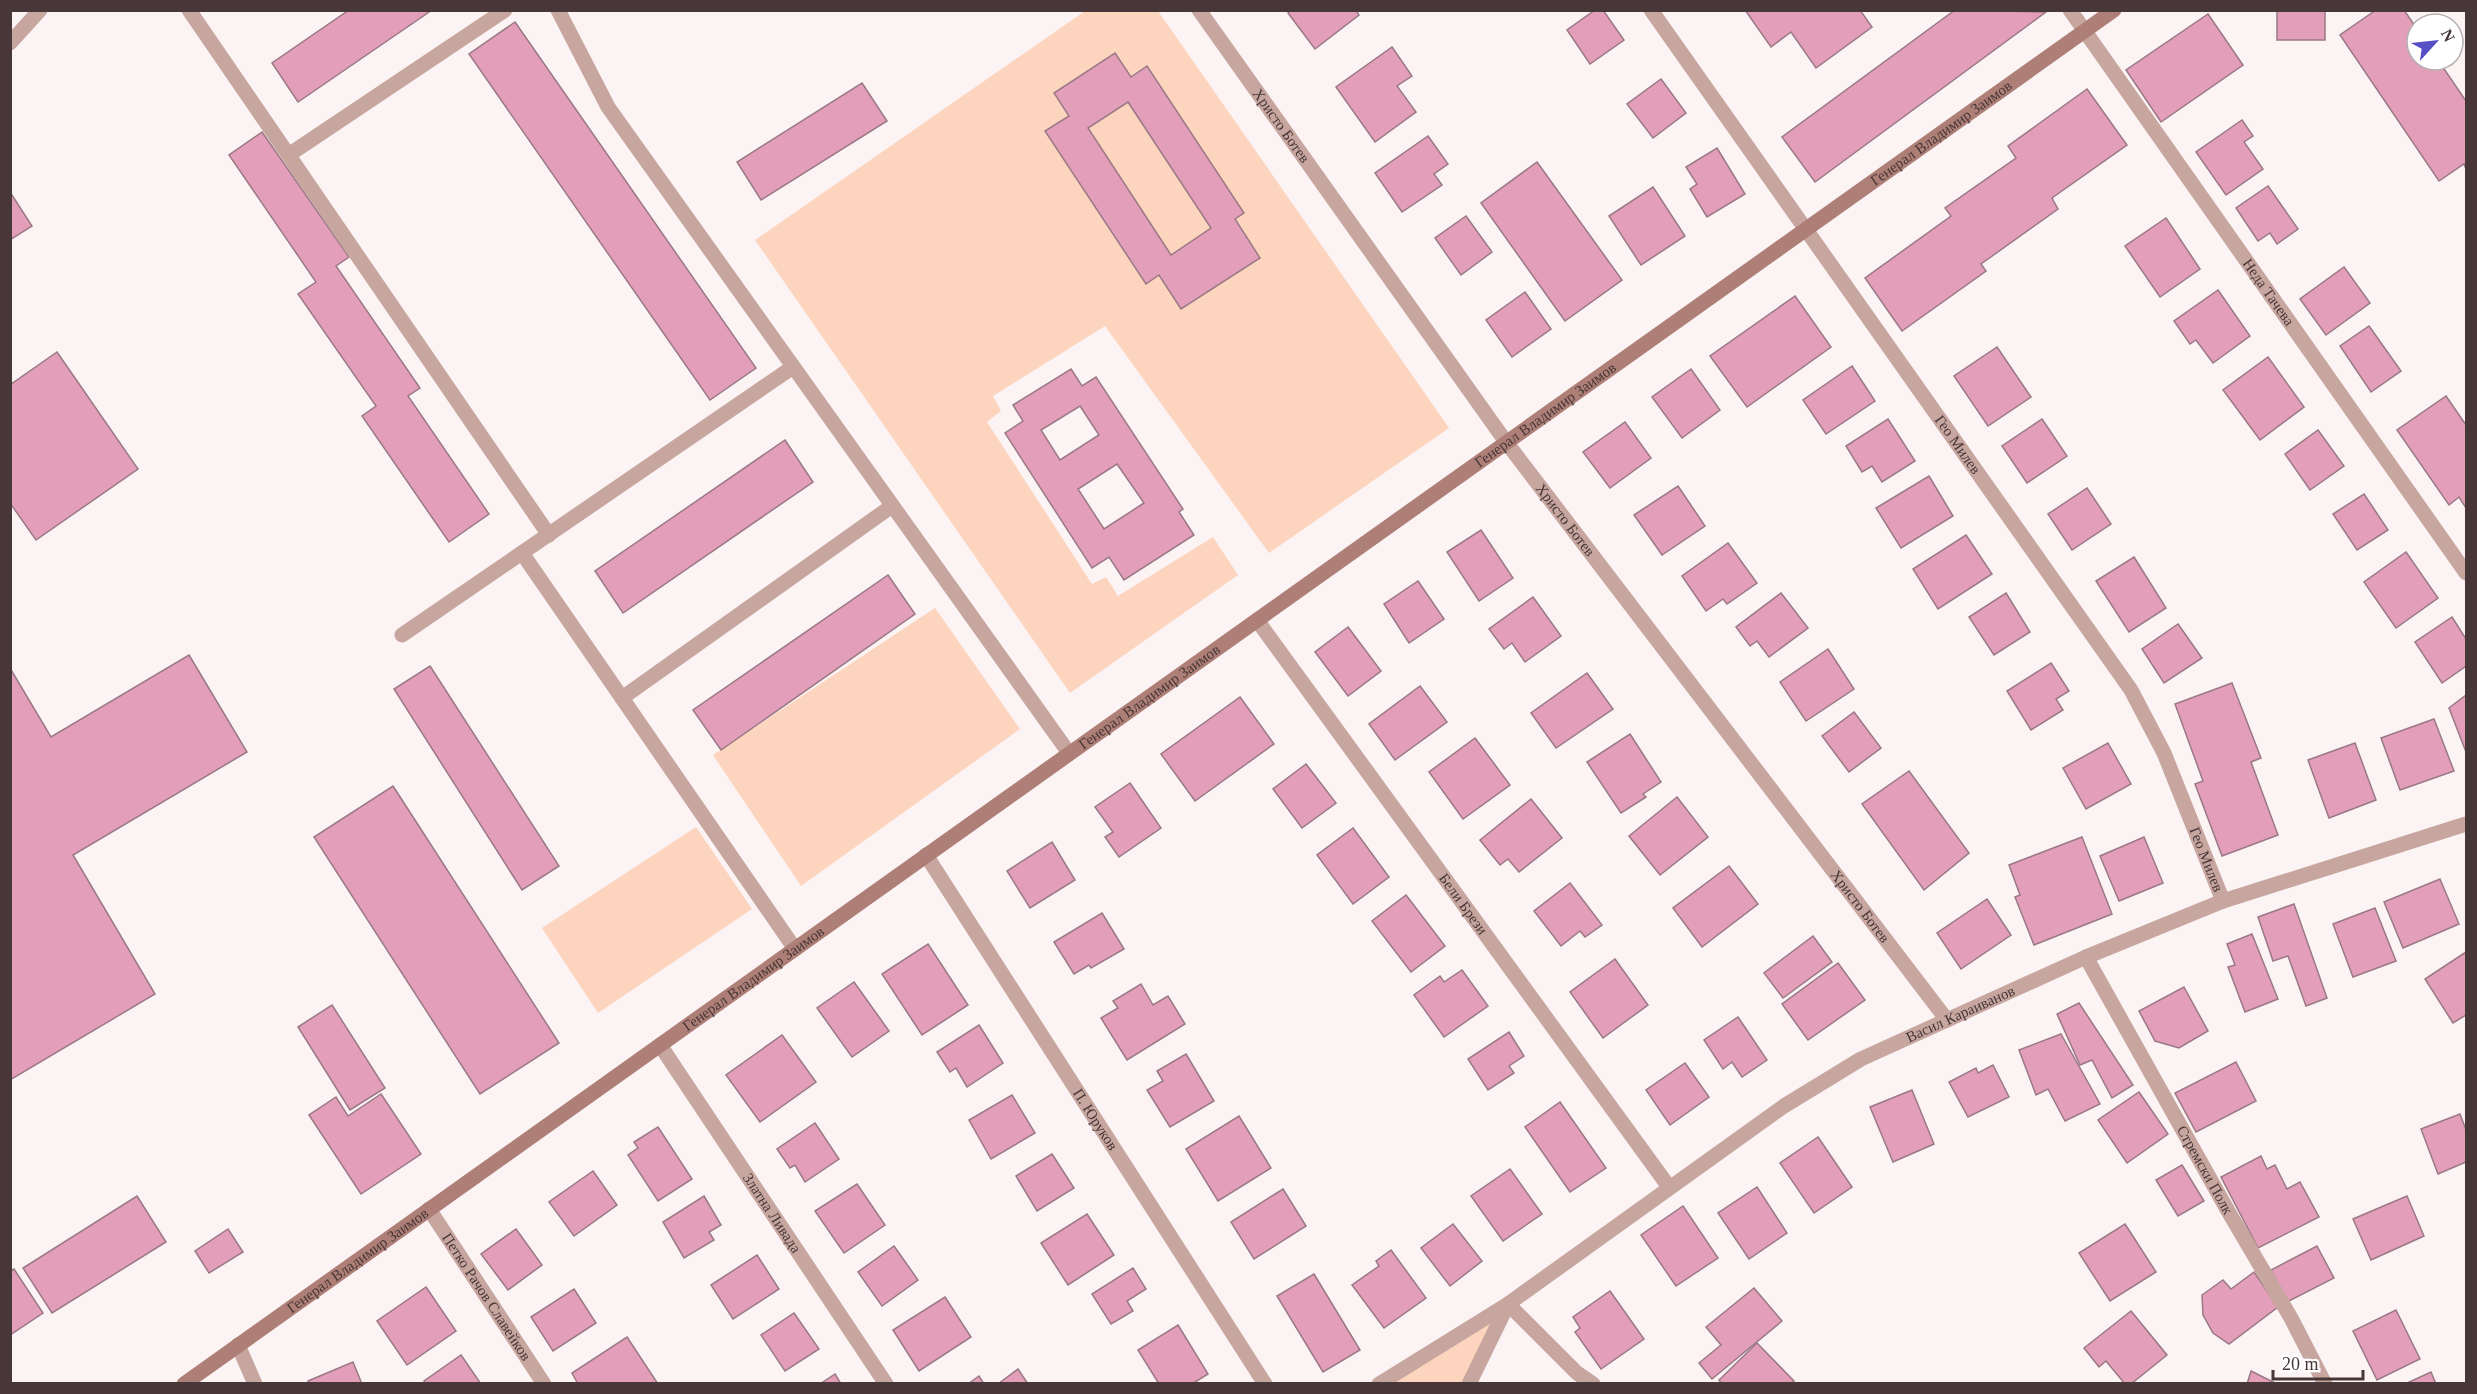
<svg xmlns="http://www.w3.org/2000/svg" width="2477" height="1394" font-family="'Times New Roman',serif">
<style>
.green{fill:#fdd4be}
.building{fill:#e39eb9;stroke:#9a7985;stroke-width:1.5;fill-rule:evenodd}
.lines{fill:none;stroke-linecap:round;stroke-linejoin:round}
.street{stroke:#c7a69f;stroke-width:15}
.secondary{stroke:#ae7f76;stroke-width:15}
.labels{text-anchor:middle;stroke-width:6;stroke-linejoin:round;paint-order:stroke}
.street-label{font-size:15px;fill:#473739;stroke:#fff}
</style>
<rect width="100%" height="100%" fill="#fbf3f4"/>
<g class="green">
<polygon points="1085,11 1158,11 1449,428 1269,553 1105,326 993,396 1001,411 987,422 1092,584 1106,577 1118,596 1213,537 1238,575 1070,693 755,240"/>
<polygon points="935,608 1020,729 801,886 713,755"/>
<polygon points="696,827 752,909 598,1013 542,928"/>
<polygon points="1508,1304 1469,1383 1379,1383"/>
</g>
<g class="building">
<polygon points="349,10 432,10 298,102 272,63"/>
<polygon points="1291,10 1356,10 1359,15 1315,49 1288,13"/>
<polygon points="1595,10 1603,10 1624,40 1590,64 1567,30"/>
<polygon points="1745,10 1860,10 1872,27 1816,68 1791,32 1771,47"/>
<polygon points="1955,10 2046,12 1815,182 1782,137"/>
<rect x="2277" y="10" width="48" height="30"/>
<polygon points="2376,10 2404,10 2417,29 2417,60 2438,60 2466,101 2466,169 2464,164 2439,181 2340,35"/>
<polygon points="2208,14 2243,65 2161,122 2126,70"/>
<polygon points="515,22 756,368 710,400 469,54"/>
<polygon points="1392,47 1412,76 1397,86 1416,112 1375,142 1336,87"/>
<path d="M 1115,53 L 1131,77 L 1147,66 L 1244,213 L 1235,219 L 1260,258 L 1181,309 L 1159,275 L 1146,284 L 1045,131 L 1069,116 L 1054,93 ZM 1128,102 L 1211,228 L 1171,255 L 1088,128 Z"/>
<polygon points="1661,79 1686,113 1653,138 1627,104"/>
<polygon points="862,83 887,121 761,200 737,162"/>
<polygon points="2087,89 2127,145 2052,198 2058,209 1981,264 1986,271 1902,331 1865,278 1951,216 1945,208 2016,158 2008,146"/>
<polygon points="2242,120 2253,136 2244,142 2263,169 2226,195 2196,152"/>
<polygon points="262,132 349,257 336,266 420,388 408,396 489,514 449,542 362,416 376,406 298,294 316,282 229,155"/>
<polygon points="1428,136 1448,164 1434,174 1442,185 1402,212 1375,173"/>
<polygon points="1717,148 1745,194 1707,217 1690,189 1697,184 1686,167"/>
<polygon points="1537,162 1622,280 1565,321 1481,203"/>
<polygon points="2268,186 2298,229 2277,244 2270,233 2258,241 2236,208"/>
<polygon points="1653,187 1685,236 1641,265 1609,216"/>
<polygon points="10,192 32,226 10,240"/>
<polygon points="1466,216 1492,252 1461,275 1435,238"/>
<polygon points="2166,218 2200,269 2160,297 2125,246"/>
<polygon points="2344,267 2370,303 2326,335 2300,299"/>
<polygon points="2218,290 2250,336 2213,363 2196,340 2190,344 2174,321"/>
<polygon points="1525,292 1551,329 1512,357 1486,320"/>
<polygon points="1795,296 1831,347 1747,407 1710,356"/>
<polygon points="2369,326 2401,371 2371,392 2340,346"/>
<polygon points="1997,347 2031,397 1988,426 1954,376"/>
<polygon points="57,352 138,469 36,540 10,503 10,385"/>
<polygon points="2268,357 2304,407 2260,440 2223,390"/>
<polygon points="1852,366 1875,401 1826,434 1803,400"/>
<path d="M 1071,369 L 1082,386 L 1096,377 L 1183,509 L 1179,512 L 1194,535 L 1124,580 L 1109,557 L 1092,568 L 1005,433 L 1023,421 L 1013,405 ZM 1080,406 L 1099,435 L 1060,460 L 1041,430 ZM 1117,464 L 1144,503 L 1104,529 L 1078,489 Z"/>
<polygon points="1691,369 1720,410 1682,438 1652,397"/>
<polygon points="2446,396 2466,425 2466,508 2459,497 2449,505 2397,430"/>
<polygon points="1888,419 1915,461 1882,482 1872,466 1862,472 1846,446"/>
<polygon points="2042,419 2067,456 2027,483 2002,446"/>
<polygon points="1625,422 1651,458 1610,488 1583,452"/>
<polygon points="2318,430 2344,466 2310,490 2285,454"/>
<polygon points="785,440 813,482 623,613 595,571"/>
<polygon points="1929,476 1953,516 1901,548 1876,508"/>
<polygon points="1678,486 1705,526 1662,555 1634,515"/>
<polygon points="2087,488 2111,524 2072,550 2048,514"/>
<polygon points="2364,494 2388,530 2357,550 2333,514"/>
<polygon points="1481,530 1513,578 1479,601 1447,552"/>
<polygon points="1966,535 1992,574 1938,609 1913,569"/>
<polygon points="1728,543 1757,583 1727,604 1723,599 1706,611 1682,576"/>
<polygon points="2406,552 2438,598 2396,628 2364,582"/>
<polygon points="2134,557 2166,608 2129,632 2096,581"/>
<polygon points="888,575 915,614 721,750 693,710"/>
<polygon points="1418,581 1444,619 1409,643 1384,604"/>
<polygon points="1781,593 1808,628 1769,657 1757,641 1750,646 1736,627"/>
<polygon points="2006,593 2030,632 1994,655 1969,617"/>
<polygon points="1533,597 1561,636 1525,662 1512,643 1504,649 1489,629"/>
<polygon points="2452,617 2466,639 2466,666 2442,683 2415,642"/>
<polygon points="2178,624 2202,658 2164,683 2142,649"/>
<polygon points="1348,627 1381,671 1348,696 1315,652"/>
<polygon points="1828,649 1854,689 1806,721 1780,682"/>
<polygon points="189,655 247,752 73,855 155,994 10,1080 10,668 51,737"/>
<polygon points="2051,663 2069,691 2056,699 2063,710 2031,730 2007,691"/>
<polygon points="430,666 559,866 522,890 394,689"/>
<polygon points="1587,673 1613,709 1556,748 1531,713"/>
<polygon points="2232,683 2261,758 2251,762 2278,835 2222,856 2195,784 2203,781 2175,704"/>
<polygon points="1420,686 1447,722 1395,760 1369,724"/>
<polygon points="2466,695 2466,752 2449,708"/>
<polygon points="1240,697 1274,744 1195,801 1161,754"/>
<polygon points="1854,712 1881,748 1849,772 1822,736"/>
<polygon points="2434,719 2454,771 2400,790 2381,738"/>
<polygon points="1630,734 1661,782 1643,794 1646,797 1621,813 1587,762"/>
<polygon points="1475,738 1510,785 1463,819 1429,772"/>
<polygon points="2108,743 2131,784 2086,809 2063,768"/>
<polygon points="2355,743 2376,800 2329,818 2308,760"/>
<polygon points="1306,764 1336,803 1302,828 1273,789"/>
<polygon points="1909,771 1969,853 1924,890 1862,804"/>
<polygon points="1130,783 1161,828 1119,857 1105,837 1113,832 1095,807"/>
<polygon points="393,786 559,1043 480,1094 314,837"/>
<polygon points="1677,797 1708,837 1660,875 1629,836"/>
<polygon points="1531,799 1562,838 1519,872 1508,859 1500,865 1480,840"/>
<polygon points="1353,828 1389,877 1353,904 1317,855"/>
<polygon points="2082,837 2112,914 2034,945 2015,897 2020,895 2009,865"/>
<polygon points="2144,837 2163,883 2119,901 2100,856"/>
<polygon points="1052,842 1075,880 1030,908 1007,871"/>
<polygon points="1729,866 1758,904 1702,947 1673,908"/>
<polygon points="2440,879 2459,924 2403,948 2384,902"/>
<polygon points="1570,883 1602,925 1585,937 1580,931 1561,946 1534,911"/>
<polygon points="1406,895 1445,946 1411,972 1372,921"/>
<polygon points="1987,899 2011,935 1961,969 1937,933"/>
<polygon points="2294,904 2327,998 2306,1006 2288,956 2273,961 2258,917"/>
<polygon points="2375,908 2396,961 2353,977 2333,924"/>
<polygon points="1102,913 1124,949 1091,968 1089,965 1074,974 1054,942"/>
<polygon points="2252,934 2278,999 2245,1012 2228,967 2235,965 2227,944"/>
<polygon points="1813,936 1832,962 1783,998 1764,973"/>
<polygon points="928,944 968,1005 922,1035 882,974"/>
<polygon points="2466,952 2466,1015 2453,1023 2425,979"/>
<polygon points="1615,959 1648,1005 1603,1038 1570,992"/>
<polygon points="1838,963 1865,1000 1808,1040 1782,1004"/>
<polygon points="1462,970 1488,1006 1444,1037 1414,995 1440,976 1444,982"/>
<polygon points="854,982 889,1031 852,1057 817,1008"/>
<polygon points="1141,984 1153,1005 1168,996 1185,1024 1127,1060 1101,1018 1118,1008 1113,1001"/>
<polygon points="2184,987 2208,1031 2179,1048 2155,1041 2139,1011"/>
<polygon points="2079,1003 2133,1085 2112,1098 2092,1060 2080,1065 2057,1014"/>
<polygon points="332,1005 385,1088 350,1110 298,1027"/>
<polygon points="1738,1017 1767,1060 1742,1077 1732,1062 1723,1069 1704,1040"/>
<polygon points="979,1025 1003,1063 967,1087 956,1068 950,1072 937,1052"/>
<polygon points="1509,1032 1524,1056 1509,1066 1514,1073 1488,1090 1468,1059"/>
<polygon points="2061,1034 2100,1104 2065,1121 2048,1089 2036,1095 2019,1050"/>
<polygon points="782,1035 816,1082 760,1122 726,1075"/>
<polygon points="1186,1054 1214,1101 1170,1127 1147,1090 1163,1081 1157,1071"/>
<polygon points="2236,1062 2256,1101 2196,1132 2175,1093"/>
<polygon points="1685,1063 1709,1097 1670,1125 1646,1090"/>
<polygon points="1993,1065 2009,1097 1968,1117 1949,1082 1976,1068 1978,1073"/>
<polygon points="1912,1090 1934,1144 1893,1162 1870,1107"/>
<polygon points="2139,1092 2168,1134 2127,1163 2098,1120"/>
<polygon points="381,1094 421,1154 361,1194 309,1115 336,1097 348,1116"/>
<polygon points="1012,1095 1035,1133 991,1159 969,1120"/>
<polygon points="1560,1102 1606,1168 1570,1192 1525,1127"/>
<polygon points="2460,1114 2466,1130 2466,1162 2438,1174 2421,1129"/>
<polygon points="1239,1116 1271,1168 1218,1201 1186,1149"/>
<polygon points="815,1123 839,1159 805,1182 795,1165 790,1168 777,1149"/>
<polygon points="658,1127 692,1179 658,1201 628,1155 638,1148 634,1142"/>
<polygon points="1818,1137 1852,1187 1814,1213 1780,1163"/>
<polygon points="1052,1154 1074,1188 1037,1211 1016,1176"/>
<polygon points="2261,1156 2267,1169 2275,1165 2287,1189 2300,1182 2319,1217 2258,1248 2221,1177"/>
<polygon points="2182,1165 2204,1201 2178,1216 2156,1180"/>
<polygon points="1510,1169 1542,1214 1503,1241 1471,1196"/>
<polygon points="593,1171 617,1205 574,1236 549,1202"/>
<polygon points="857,1184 885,1225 844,1253 815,1211"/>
<polygon points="1757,1187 1787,1233 1749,1259 1718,1213"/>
<polygon points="1283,1189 1306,1226 1254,1259 1231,1222"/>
<polygon points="137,1196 166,1242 52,1313 23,1268"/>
<polygon points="704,1196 721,1225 709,1232 714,1240 684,1258 663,1222"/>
<polygon points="2407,1196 2424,1236 2371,1260 2353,1219"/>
<polygon points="1683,1206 1718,1258 1676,1286 1641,1235"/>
<polygon points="1087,1214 1114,1255 1068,1285 1041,1243"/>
<polygon points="1453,1224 1482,1261 1450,1286 1421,1248"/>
<polygon points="2125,1224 2156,1272 2110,1301 2079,1253"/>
<polygon points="228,1229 243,1252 209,1273 195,1251"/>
<polygon points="516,1229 542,1265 508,1290 481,1254"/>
<polygon points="894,1246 918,1280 882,1306 858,1272"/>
<polygon points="2317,1246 2334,1278 2287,1302 2271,1270"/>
<polygon points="1391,1250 1426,1298 1384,1328 1352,1285 1379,1266 1376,1261"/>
<polygon points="757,1255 779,1289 733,1319 711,1285"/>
<polygon points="1133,1268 1146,1289 1127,1301 1133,1311 1111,1324 1092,1294"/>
<polygon points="14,1269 43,1313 10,1335 10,1271"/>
<polygon points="2254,1272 2278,1307 2229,1344 2213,1333 2203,1315 2202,1295 2223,1280 2231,1289"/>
<polygon points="1314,1274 1360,1350 1323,1372 1277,1296"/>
<polygon points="426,1287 456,1331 407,1365 377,1321"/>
<polygon points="1754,1288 1782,1321 1712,1379 1699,1363 1721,1345 1706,1327"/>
<polygon points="574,1289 596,1323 553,1351 531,1317"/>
<polygon points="1610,1291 1644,1339 1601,1369 1575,1332 1580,1328 1573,1317"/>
<polygon points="945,1297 971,1337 919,1371 893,1330"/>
<polygon points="2396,1310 2420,1359 2377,1380 2353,1331"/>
<polygon points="2131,1311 2167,1355 2131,1384 2125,1384 2106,1361 2099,1367 2084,1348"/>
<polygon points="794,1313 819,1349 785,1371 761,1335"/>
<polygon points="1178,1325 1208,1374 1192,1384 1159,1384 1138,1350"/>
<polygon points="627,1337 658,1384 578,1384 572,1373"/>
<polygon points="1757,1343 1794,1381 1791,1384 1722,1384 1719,1380"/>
<polygon points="461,1355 481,1384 426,1384 424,1381"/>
<polygon points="353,1362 362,1384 309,1384 308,1381"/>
<polygon points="1018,1369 1028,1384 998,1384"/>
<polygon points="2251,1371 2277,1384 2247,1384"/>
<polygon points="2431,1372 2436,1384 2405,1384"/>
<polygon points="835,1374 841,1384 820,1384"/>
<polygon points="979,1376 984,1384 968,1384"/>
</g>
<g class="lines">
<g class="street">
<polyline points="189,10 549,535"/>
<polyline points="558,10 608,107 1069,753"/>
<path id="s1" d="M 1199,10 L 1506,442 L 1947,1020"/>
<path id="s2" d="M 1651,10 L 2131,690 L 2164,753 L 2223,901"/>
<path id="s3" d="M 2070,10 L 2466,573"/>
<polyline points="10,43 40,10"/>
<polyline points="290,154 505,10"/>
<polyline points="522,553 795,949"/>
<path id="s4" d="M 1257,620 L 1669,1187"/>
<polyline points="402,635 793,367"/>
<polyline points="622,698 892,506"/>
<path id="s5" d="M 926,855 L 1265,1384"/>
<path id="s6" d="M 2086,957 L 2228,1211 L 2291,1318 L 2325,1384"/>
<path id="s7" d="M 660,1045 L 886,1384"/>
<path id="s8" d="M 429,1209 L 544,1384"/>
<polyline points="238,1345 255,1384"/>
<polyline points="1379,1384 1508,1304 1577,1373 1593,1384"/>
<path id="s9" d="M 1469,1384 L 1508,1304 L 1784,1106 L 1861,1059 L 2086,957 L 2223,901 L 2466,824"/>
</g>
<path class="secondary" id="s10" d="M 184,1384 L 2114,10"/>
</g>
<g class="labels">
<g class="street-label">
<text dy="5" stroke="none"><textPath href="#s1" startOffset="142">Христо Ботев</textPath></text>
<text dy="5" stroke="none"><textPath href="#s10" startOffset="2157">Генерал Владимир Заимов</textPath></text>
<text dy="5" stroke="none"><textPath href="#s3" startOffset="345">Неда Тачева</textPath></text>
<text dy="5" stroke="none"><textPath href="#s10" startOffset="1671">Генерал Владимир Заимов</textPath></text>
<text dy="5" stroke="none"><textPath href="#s2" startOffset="532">Гео Милев</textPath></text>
<text dy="5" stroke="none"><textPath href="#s1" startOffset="628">Христо Ботев</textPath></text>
<text dy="5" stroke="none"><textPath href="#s10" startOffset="1185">Генерал Владимир Заимов</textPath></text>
<text dy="5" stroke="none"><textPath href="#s2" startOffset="1018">Гео Милев</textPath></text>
<text dy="5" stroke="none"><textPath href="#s4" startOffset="351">Бели Брези</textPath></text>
<text dy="5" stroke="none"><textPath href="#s1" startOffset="1114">Христо Ботев</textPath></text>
<text dy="5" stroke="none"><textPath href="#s10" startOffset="699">Генерал Владимир Заимов</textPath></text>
<text dy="5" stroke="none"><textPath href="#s9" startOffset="628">Васил Караиванов</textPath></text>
<text dy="5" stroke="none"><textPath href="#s5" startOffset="314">П. Юруков</textPath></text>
<text dy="5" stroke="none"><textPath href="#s6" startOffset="244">Стремски Полк</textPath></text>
<text dy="5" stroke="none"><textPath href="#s7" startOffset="202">Златна Ливада</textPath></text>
<text dy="5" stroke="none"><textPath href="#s10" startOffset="213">Генерал Владимир Заимов</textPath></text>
<text dy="5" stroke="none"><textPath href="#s8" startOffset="105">Петко Рачов Славейков</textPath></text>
</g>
</g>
<rect width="2477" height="1394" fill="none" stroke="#473739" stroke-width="24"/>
<g transform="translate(2435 42) rotate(63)"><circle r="28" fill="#ffffff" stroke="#b5afb0" stroke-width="1.5"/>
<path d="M0-4.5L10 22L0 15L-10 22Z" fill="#564fc6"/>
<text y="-9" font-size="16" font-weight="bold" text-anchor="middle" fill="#473739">N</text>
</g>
<path d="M2273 1370v9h90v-9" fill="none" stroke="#473739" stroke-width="3"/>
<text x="2282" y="1370" font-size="18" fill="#473739" stroke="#ffffff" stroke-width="4.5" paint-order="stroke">20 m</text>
</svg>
